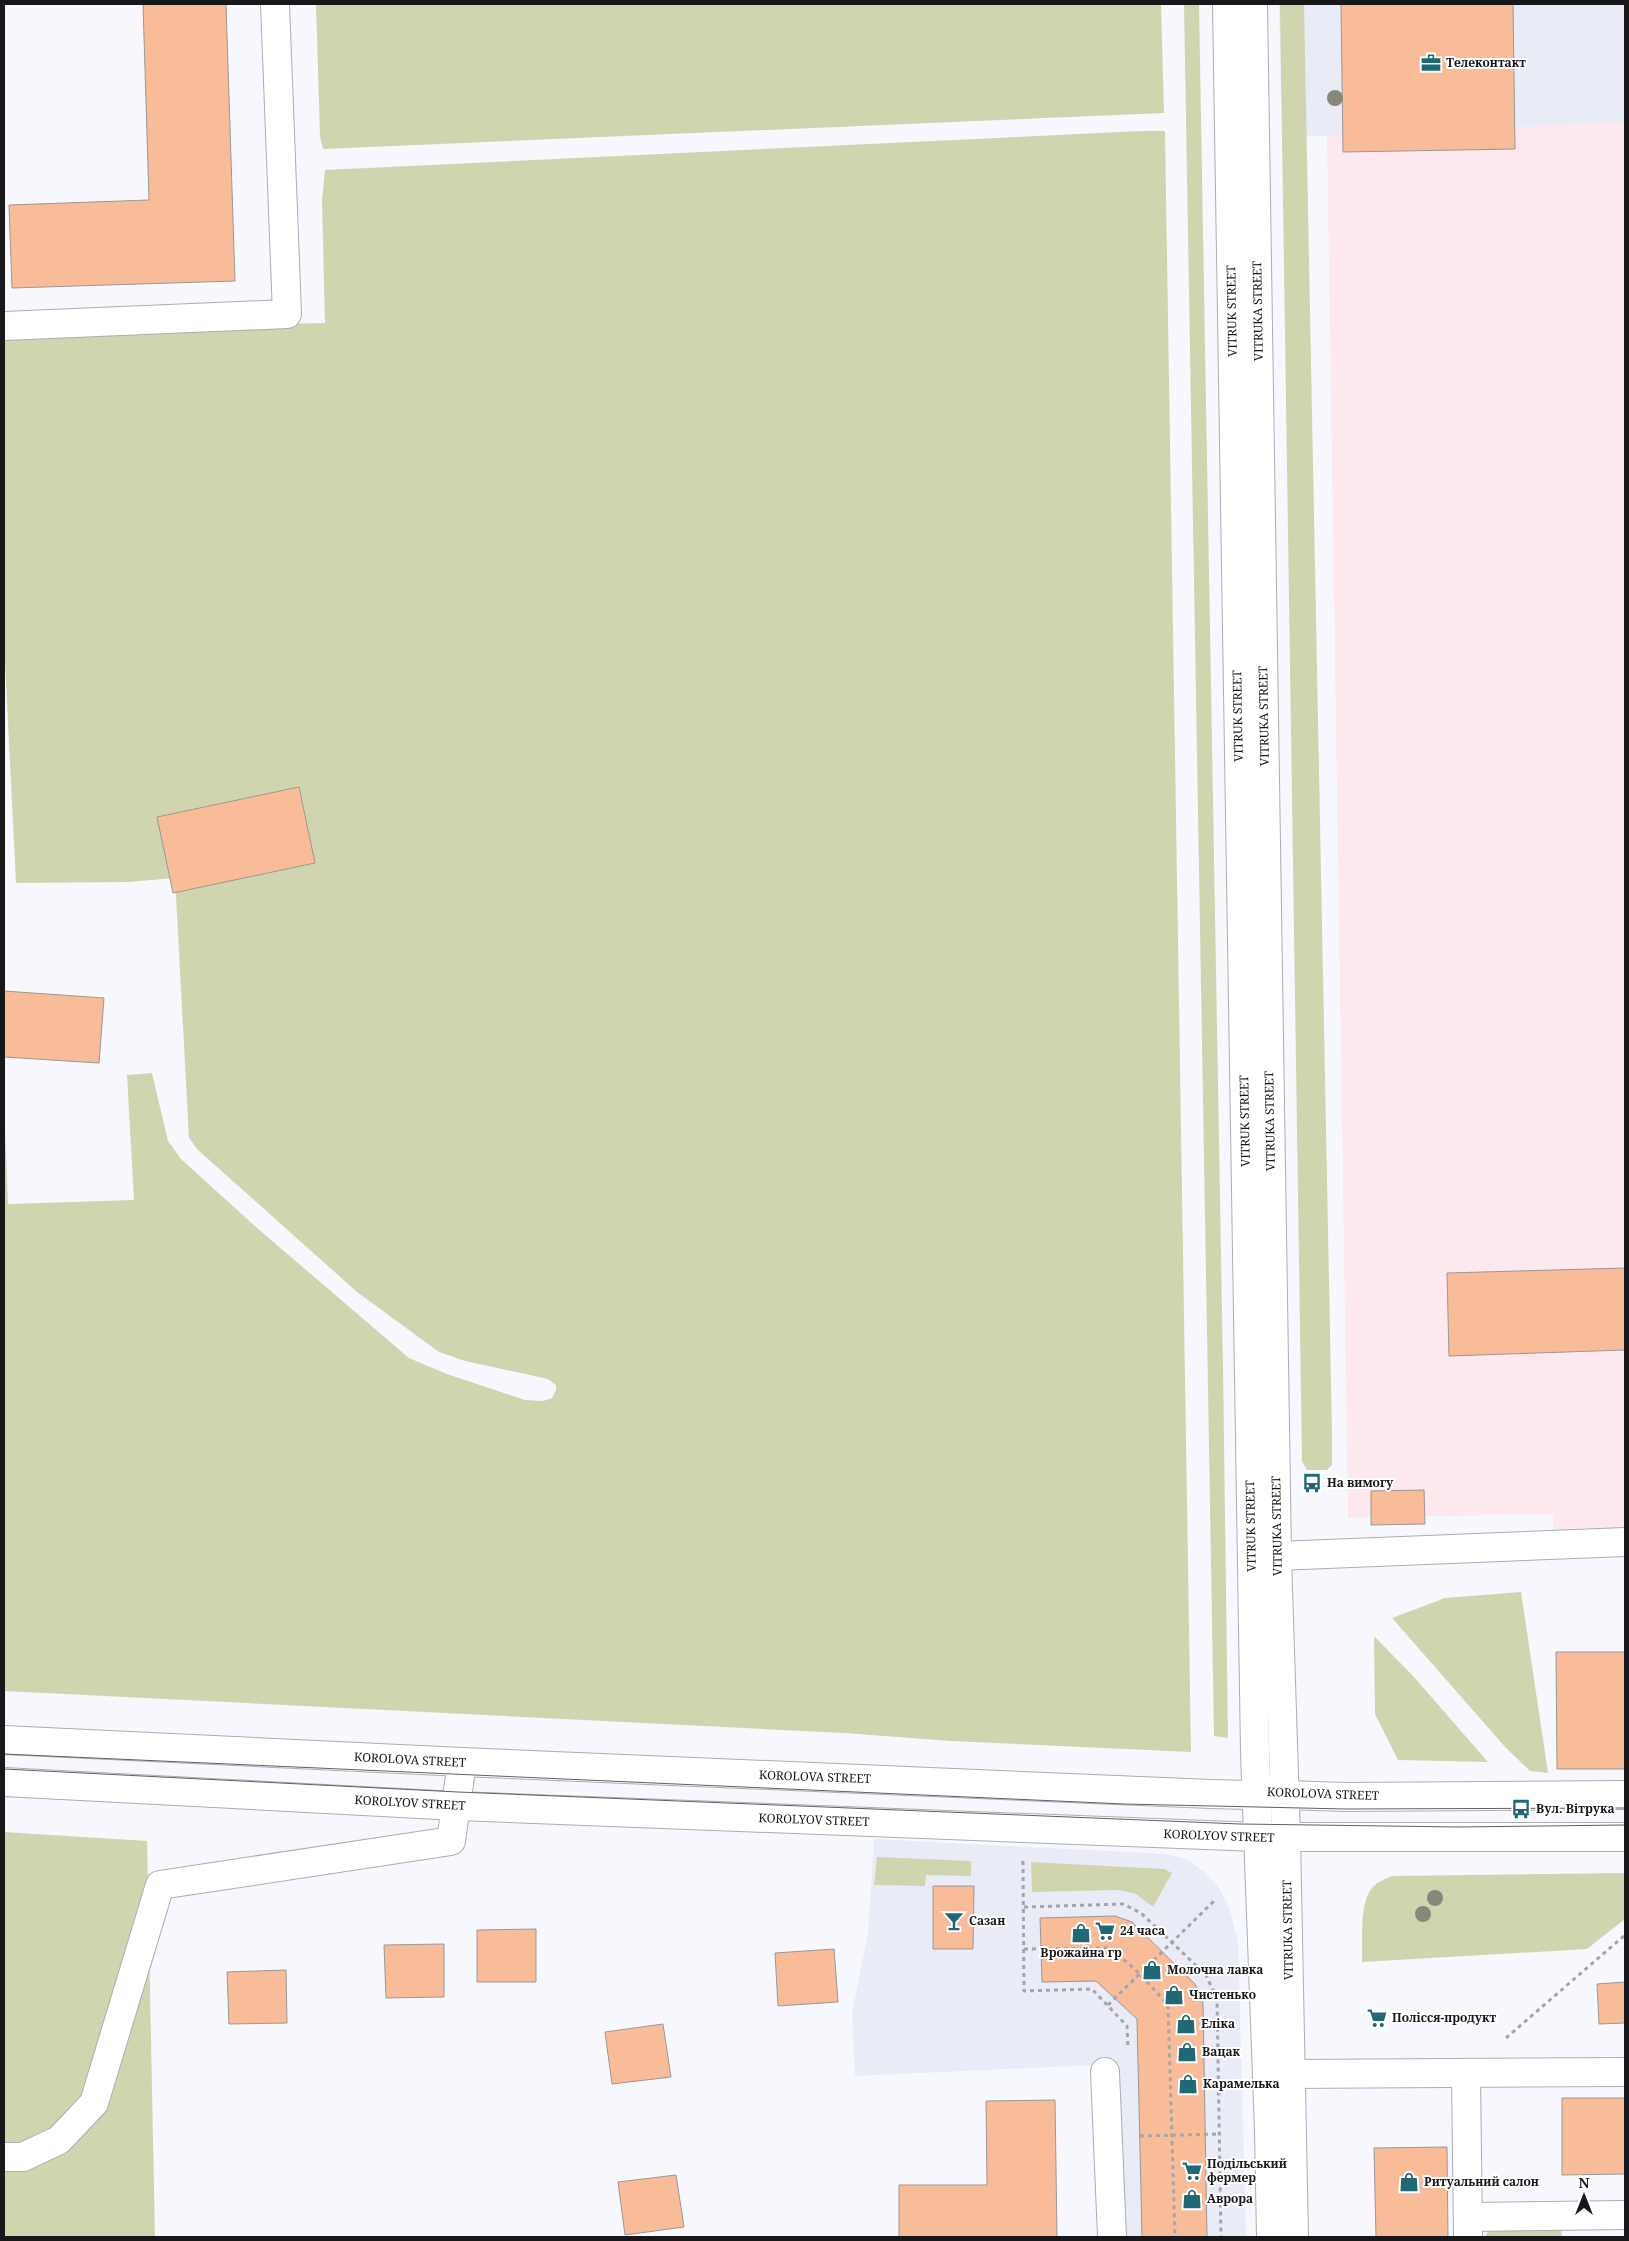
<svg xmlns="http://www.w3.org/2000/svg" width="1629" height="2241" font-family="'Noto Serif',serif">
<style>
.built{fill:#e9ebf7}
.industrial{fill:#fde8ee}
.green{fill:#d1d5af}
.building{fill:#f8bc98;stroke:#9b9794}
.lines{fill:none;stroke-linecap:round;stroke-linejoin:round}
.minor-casing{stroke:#acadb2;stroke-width:30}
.major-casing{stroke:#acadb2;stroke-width:30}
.path{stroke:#a4a5a9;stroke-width:3;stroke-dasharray:4 4;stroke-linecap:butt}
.minor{stroke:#fff;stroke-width:28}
.major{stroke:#fff;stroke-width:28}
.tram{stroke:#606063;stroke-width:1}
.tree{fill:#87887c}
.labels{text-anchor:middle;stroke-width:4;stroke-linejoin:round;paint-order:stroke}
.poi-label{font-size:12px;font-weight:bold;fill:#18181a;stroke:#fff;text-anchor:start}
.street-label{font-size:12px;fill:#18181a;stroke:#fff}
</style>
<rect width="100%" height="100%" fill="#f7f8fe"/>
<g class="built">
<polygon points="1279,4 1625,4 1625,122 1282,138"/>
<polygon points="874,1839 1165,1854 1188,1860 1204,1872 1218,1886 1229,1907 1238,1942 1246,2237 1124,2237 1117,2064 855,2076 852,2013 868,1933"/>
</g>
<polygon class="industrial" points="1625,122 1625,1556 1554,1558 1553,1514 1348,1518 1327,136"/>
<g class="green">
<polygon points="316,4 1161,4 1164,113 323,149 320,136"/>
<polygon points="1184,4 1199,4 1223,1367 1228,1738 1214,1736"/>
<polygon points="1280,4 1304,4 1332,1434 1332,1465 1327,1470 1307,1470 1302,1461"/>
<polygon points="1141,131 1165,131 1191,1752 951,1741 844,1733 4,1691 4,1104 8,1204 134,1200 127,1075 152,1073 168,1141 181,1159 257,1228 409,1358 447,1374 525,1400 543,1401 552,1398 556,1390 556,1385 548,1379 465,1361 439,1352 357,1292 198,1150 189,1138 175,878 129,882 16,883 4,642 4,330 325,323 322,200 325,170"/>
<polygon points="1521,1592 1548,1773 1530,1771 1506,1748 1392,1618 1445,1598"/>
<polygon points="1374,1636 1414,1677 1488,1762 1398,1760 1375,1714"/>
<polygon points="4,1832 147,1841 155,2237 4,2237"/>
<polygon points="877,1857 971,1861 971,1876 926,1875 925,1886 874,1885"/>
<polygon points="1031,1862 1164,1869 1172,1873 1153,1907 1136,1894 1119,1890 1032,1892"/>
<path d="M 1625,1873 L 1625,1919 L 1587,1949 L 1362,1962 C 1363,1942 1359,1903 1372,1888 C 1377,1882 1385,1879 1392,1876 Z"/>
<polygon points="1561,2225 1562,2237 1485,2237 1487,2233 1497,2227"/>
</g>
<g class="building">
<polygon points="143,4 226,4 235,281 12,288 9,205 149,200"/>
<polygon points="1341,4 1513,4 1515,149 1343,152"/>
<polygon points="299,787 315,863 173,893 157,817"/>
<polygon points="4,991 104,998 99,1063 4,1057"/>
<polygon points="1625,1268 1625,1350 1449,1356 1447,1273"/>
<polygon points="1424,1490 1425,1524 1371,1525 1371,1491"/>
<polygon points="1556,1652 1625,1652 1625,1769 1557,1769"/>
<polygon points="933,1886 974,1886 973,1949 933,1949"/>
<polygon points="1115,1916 1132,1922 1195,1984 1203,2003 1207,2237 1142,2237 1137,2019 1096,1981 1042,1982 1040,1918"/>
<polygon points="536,1929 536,1982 477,1982 477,1930"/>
<polygon points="444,1944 444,1997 386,1998 384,1945"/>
<polygon points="834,1949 838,2002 778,2006 775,1953"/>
<polygon points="286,1970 287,2023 229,2024 227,1972"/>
<polygon points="1625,1976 1625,2023 1599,2024 1597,1984 1625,1982"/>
<polygon points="663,2024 671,2077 612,2084 605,2032"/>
<polygon points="1562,2098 1625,2098 1625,2174 1562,2175"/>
<polygon points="1055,2100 1057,2237 899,2237 899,2185 987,2185 986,2101"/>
<polygon points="1447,2147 1448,2237 1376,2237 1374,2148"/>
<polygon points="676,2175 684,2227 625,2235 618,2182"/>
</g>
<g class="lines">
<defs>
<g id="minor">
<polyline points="4,326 287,314 275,4"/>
<polyline points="1277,1556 1625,1542"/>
<polyline points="1105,2072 1112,2237"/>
<polyline points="1466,2073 1468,2237"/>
<polyline points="1290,2074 1625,2072"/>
<polyline points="4,2157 23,2157 59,2140 94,2103 160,1885 451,1841 462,1762"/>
<polyline points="1468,2217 1625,2215"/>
</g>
<g id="major">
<polyline points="1227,4 1255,1752 1269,2131 1271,2237"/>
<polyline points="1253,4 1277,1556 1286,1837 1294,2237"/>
<polyline points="4,1740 462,1762 1211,1794 1249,1795 1257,1792 1285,1795 1345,1797 1625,1795"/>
<polyline points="4,1782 457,1806 1258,1837 1625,1837"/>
</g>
</defs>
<use href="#minor" class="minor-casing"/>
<use href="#major" class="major-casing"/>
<g class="path">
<polyline points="1023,1861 1024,1991 1092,1989 1127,2026 1128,2047"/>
<polyline points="1024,1907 1123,1904 1141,1913 1206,1975 1217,1999 1221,2237"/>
<polyline points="1024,1949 1111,1948 1140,1974 1168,2005 1175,2237"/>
<polyline points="1108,2005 1215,1900"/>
<polyline points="1506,2038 1625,1935"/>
<polyline points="1140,2136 1220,2134"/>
</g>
<use href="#minor" class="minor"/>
<use href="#major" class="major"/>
<g class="tram">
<polyline points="4,1754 1124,1804 1345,1809 1625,1808"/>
<polyline points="4,1769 458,1792 1240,1824 1458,1827 1625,1825"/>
</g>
</g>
<g class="tree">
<circle cx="1335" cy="98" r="8"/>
<circle cx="1435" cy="1898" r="8"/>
<circle cx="1423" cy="1914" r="8"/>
</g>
<defs>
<symbol id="office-bare" viewBox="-9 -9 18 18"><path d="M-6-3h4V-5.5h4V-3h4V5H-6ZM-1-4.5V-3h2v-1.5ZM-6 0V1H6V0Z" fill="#206876" stroke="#fff" stroke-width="2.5" paint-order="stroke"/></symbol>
<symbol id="bus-bare" viewBox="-9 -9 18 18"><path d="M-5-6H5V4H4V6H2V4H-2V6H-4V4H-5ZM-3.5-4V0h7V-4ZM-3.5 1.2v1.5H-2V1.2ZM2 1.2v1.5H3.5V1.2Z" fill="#206876" stroke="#fff" stroke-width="2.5" paint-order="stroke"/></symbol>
<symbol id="bar-bare" viewBox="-9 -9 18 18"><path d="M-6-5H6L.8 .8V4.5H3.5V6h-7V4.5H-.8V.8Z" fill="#206876" stroke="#fff" stroke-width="2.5" paint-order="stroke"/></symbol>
<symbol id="supermarket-bare" viewBox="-9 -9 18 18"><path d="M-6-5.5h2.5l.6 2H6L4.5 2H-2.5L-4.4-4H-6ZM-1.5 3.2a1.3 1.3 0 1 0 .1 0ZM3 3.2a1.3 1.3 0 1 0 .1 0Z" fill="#206876" stroke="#fff" stroke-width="2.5" paint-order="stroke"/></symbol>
<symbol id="shop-bare" viewBox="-9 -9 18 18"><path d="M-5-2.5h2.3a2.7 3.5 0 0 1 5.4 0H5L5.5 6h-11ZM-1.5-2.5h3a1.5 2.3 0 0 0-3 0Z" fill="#206876" stroke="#fff" stroke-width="2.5" paint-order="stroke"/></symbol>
</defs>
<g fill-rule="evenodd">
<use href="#office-bare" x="1417" y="49" width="28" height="28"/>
<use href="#bus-bare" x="1298" y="1469" width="28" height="28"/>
<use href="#bus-bare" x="1507" y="1795" width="28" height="28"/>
<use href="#bar-bare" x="940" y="1907" width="28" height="28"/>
<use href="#supermarket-bare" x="1091" y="1917" width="28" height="28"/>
<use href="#shop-bare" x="1067" y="1919" width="28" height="28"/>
<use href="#shop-bare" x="1138" y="1956" width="28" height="28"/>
<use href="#shop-bare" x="1160" y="1981" width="28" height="28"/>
<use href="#supermarket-bare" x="1363" y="2004" width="28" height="28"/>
<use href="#shop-bare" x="1172" y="2010" width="28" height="28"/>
<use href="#shop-bare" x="1173" y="2038" width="28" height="28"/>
<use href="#shop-bare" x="1174" y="2070" width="28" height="28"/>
<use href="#supermarket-bare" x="1178" y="2157" width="28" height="28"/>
<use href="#shop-bare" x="1395" y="2168" width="28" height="28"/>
<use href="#shop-bare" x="1178" y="2185" width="28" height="28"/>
</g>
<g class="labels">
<g class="poi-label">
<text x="1446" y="67">Телеконтакт</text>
<text x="1327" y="1487">На вимогу</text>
<text x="1536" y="1813">Вул. Вітрука</text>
<text x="969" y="1925">Сазан</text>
<text x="1120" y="1935">24 часа</text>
<text x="1081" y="1957" text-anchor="middle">Врожайна гр</text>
<text x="1167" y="1974">Молочна лавка</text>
<text x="1189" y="1999">Чистенько</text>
<text x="1392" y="2022">Полісся-продукт</text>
<text x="1201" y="2028">Еліка</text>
<text x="1202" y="2056">Вацак</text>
<text x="1203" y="2088">Карамелька</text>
<text x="1207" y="2168">Подільський<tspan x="1207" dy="14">фермер</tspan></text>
<text x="1424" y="2186">Ритуальний салон</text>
<text x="1207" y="2203">Аврора</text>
</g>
<g class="street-label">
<text transform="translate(1232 311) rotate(-91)" y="4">VITRUK STREET</text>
<text transform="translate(1258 311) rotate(-91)" y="4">VITRUKA STREET</text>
<text transform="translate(1238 716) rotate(-91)" y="4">VITRUK STREET</text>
<text transform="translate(1264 716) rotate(-91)" y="4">VITRUKA STREET</text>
<text transform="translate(1245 1121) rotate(-91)" y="4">VITRUK STREET</text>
<text transform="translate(1270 1121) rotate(-91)" y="4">VITRUKA STREET</text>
<text transform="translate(1251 1526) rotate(-91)" y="4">VITRUK STREET</text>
<text transform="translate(1277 1526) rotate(-91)" y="4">VITRUKA STREET</text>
<text transform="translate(410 1760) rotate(3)" y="4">KOROLOVA STREET</text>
<text transform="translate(815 1777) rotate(2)" y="4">KOROLOVA STREET</text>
<text transform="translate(1323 1794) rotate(2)" y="4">KOROLOVA STREET</text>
<text transform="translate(410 1803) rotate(3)" y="4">KOROLYOV STREET</text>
<text transform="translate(814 1820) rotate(2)" y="4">KOROLYOV STREET</text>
<text transform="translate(1219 1836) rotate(2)" y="4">KOROLYOV STREET</text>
<text transform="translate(1288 1930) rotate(-91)" y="4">VITRUKA STREET</text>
</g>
</g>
<rect width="1629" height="2241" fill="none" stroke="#18181a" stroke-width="10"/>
<g transform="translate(1584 2196)" stroke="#ffffff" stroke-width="4" paint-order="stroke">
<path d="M0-4L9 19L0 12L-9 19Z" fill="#18181a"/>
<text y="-8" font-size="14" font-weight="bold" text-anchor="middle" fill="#18181a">N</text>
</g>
</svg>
